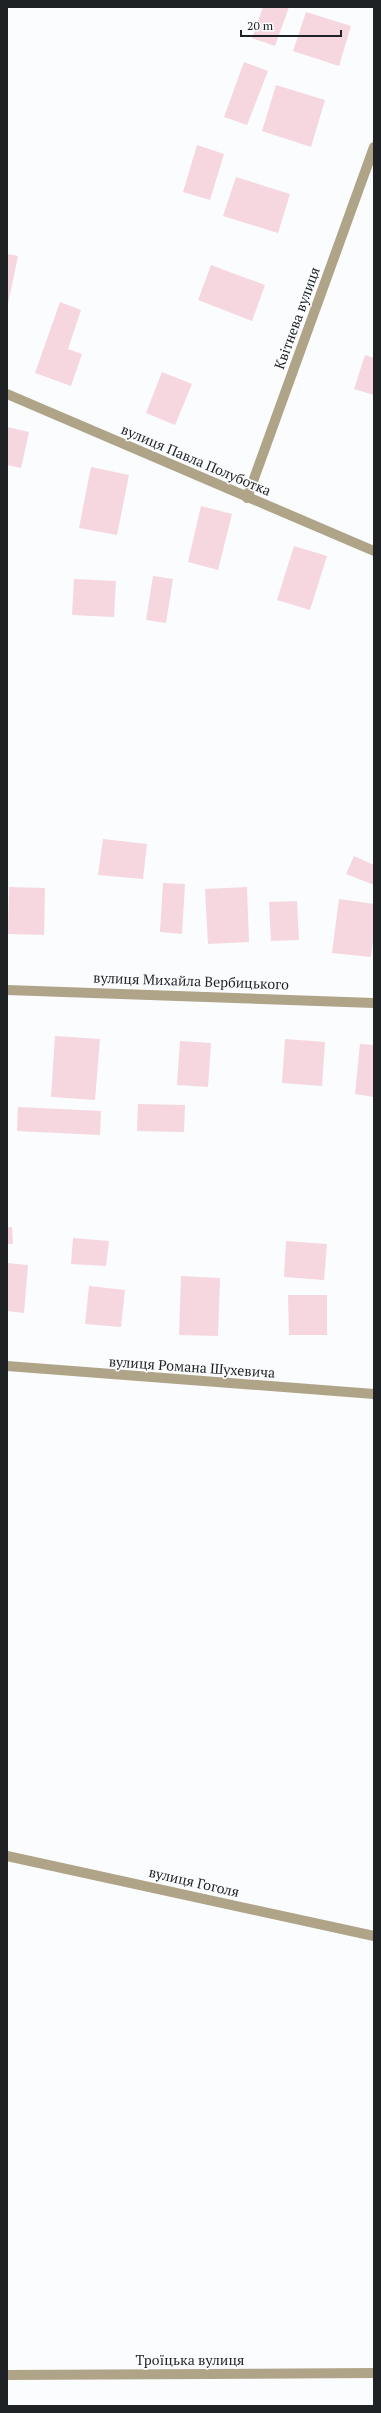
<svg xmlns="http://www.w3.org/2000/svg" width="381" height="2413" font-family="'PT Serif',serif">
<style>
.building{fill:#f6d7e0}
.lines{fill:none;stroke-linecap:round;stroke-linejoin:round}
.minor{stroke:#b0a488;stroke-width:10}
.labels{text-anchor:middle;stroke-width:3.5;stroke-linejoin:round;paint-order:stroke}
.street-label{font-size:14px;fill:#1f2225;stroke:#fafcfd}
</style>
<rect width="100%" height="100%" fill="#fafcfd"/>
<g class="building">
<polygon points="263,7 289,7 275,46 252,38"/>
<polygon points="306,12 351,26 339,66 293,51"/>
<polygon points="244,62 268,71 247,125 224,117"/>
<polygon points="276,85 325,100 311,147 262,131"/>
<polygon points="197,145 224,154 210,200 183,192"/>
<polygon points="236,177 290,194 278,233 223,216"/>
<polygon points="7,254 18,256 8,304 7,304"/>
<polygon points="211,265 265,285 252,321 198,300"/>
<polygon points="60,302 81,310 68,349 82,354 71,386 35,373"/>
<polygon points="365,355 374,358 374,395 354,389"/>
<polygon points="162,372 192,384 175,425 146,413"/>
<polygon points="7,427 29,432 21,468 7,465"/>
<polygon points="91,467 129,475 117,535 79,528"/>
<polygon points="201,506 232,514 218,570 188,562"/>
<polygon points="294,546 327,556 310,610 277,600"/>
<polygon points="153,576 173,579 166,623 146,620"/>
<polygon points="74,579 116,581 114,617 72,615"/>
<polygon points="103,839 147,844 143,879 98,875"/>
<polygon points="354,856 374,865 374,885 346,874"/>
<polygon points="163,883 185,884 182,934 160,932"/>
<polygon points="9,887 45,888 44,935 8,934"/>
<polygon points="247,887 249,942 208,944 205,889"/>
<polygon points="339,899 374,904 374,933 371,957 332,953"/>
<polygon points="297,901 299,940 271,941 269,902"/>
<polygon points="55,1036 100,1039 95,1100 51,1097"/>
<polygon points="285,1039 325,1042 322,1086 282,1083"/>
<polygon points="180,1041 211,1043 208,1087 177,1085"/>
<polygon points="360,1044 374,1045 374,1097 355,1094"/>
<polygon points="138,1104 185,1105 184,1132 137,1131"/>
<polygon points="18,1107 101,1111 100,1135 17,1131"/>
<polygon points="7,1227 12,1227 13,1244 7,1244"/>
<polygon points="73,1238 109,1241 106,1266 71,1264"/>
<polygon points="286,1241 327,1244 324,1280 284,1277"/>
<polygon points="7,1263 28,1265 24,1313 7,1311"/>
<polygon points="181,1276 220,1278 218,1336 179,1335"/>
<polygon points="89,1286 125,1290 121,1327 85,1324"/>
<polygon points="288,1295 327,1295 327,1335 289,1335"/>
</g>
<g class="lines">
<g class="minor">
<polyline points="7,394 374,551"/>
<polyline points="247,498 374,147"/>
<polyline points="7,990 374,1003"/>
<polyline points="7,1366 374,1394"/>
<polyline points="7,1856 374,1936"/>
<polyline points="7,2375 374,2373"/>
</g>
</g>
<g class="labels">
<g class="street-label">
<text transform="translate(297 318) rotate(-70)" y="5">Квітнева вулиця</text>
<text transform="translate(196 460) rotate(23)" y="5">вулиця Павла Полуботка</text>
<text transform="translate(191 981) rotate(2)" y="5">вулиця Михайла Вербицького</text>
<text transform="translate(192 1367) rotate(4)" y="5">вулиця Романа Шухевича</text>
<text transform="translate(194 1882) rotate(13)" y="5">вулиця Гоголя</text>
<text x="190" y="2365">Троїцька вулиця</text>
</g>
</g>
<rect width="381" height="2413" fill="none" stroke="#1f2225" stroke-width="16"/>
<path d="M241 30v6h100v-6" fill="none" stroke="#1f2225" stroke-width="2"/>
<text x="247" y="30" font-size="12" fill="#1f2225" stroke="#fafcfd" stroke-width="3" paint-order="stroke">20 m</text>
</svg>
